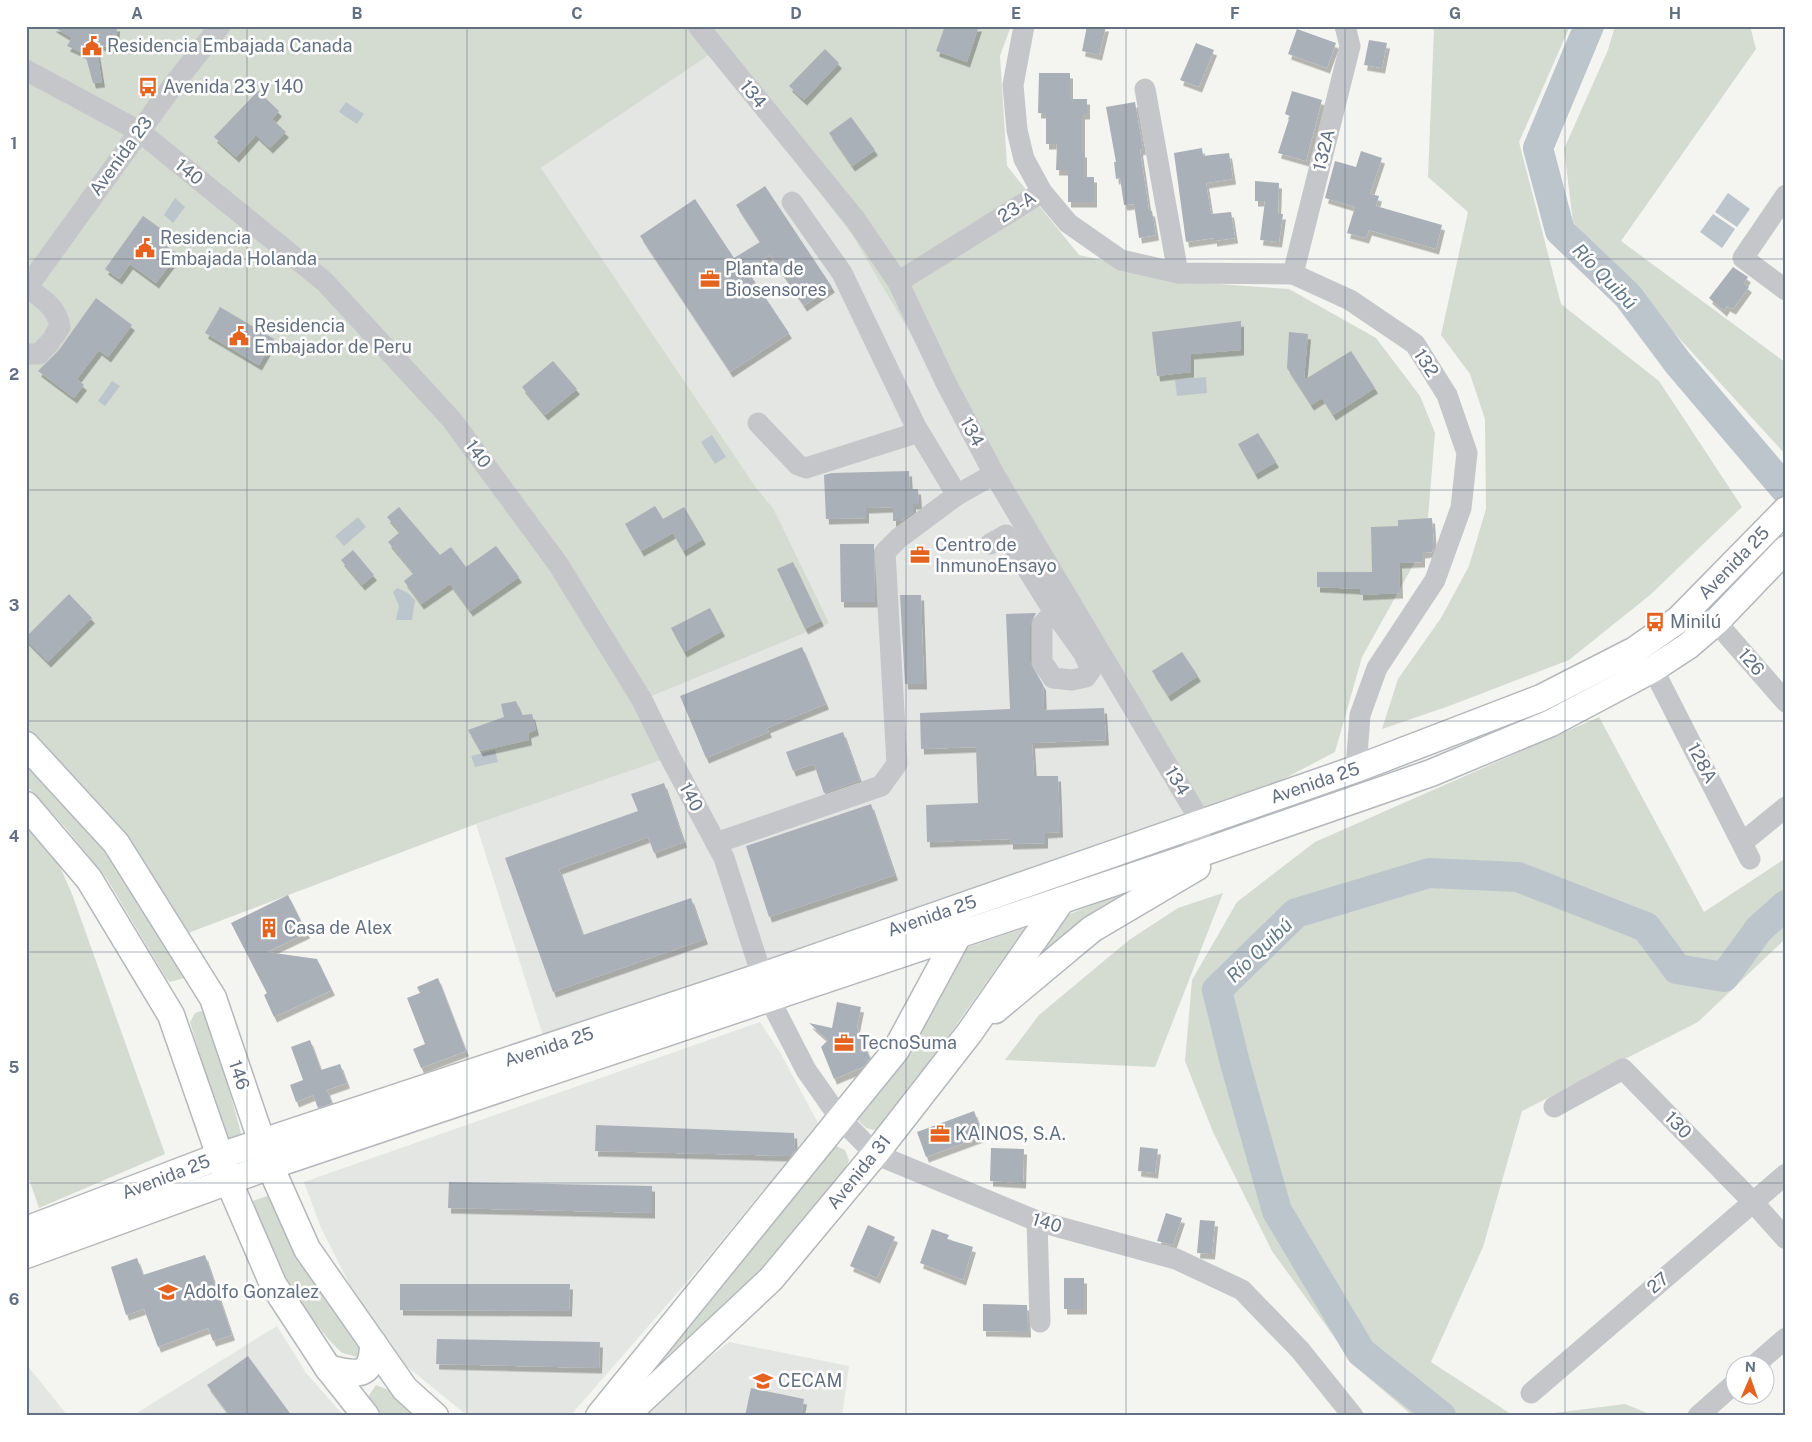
<svg xmlns="http://www.w3.org/2000/svg" width="1812" height="1442" font-family="'Public Sans',sans-serif">
<style>
.built{fill:#e4e6e4}
.green{fill:#d4dbd1}
.water{fill:#bcc5cc}
.lines{fill:none;stroke-linecap:round;stroke-linejoin:round}
.river{stroke:#bcc5cc;stroke-width:30}
.building{fill:#aab0b7;filter:url(#shadow)}
.major-casing{stroke:#b4b7bc;stroke-width:29}
.minor{stroke:#c4c6ca;stroke-width:21}
.major{stroke:#fff;stroke-width:26}
.grid{fill:none;stroke:#637082;stroke-width:1;stroke-opacity:0.55}
.labels{text-anchor:middle;stroke-width:5;stroke-linejoin:round;paint-order:stroke}
.poi-label{font-size:18px;fill:#637082;stroke:#fff;text-anchor:start}
.street-label{font-size:18px;fill:#637082;stroke:#fff}
.water-label{font-size:19px;font-style:italic;fill:#637986;stroke:#fff}
.neatline{fill:none;stroke:#637082;stroke-width:2}
.grid-label{font-size:16px;text-anchor:middle;font-weight:bold;fill:#637082}
</style>
<defs>
<filter id="shadow"><feDropShadow dx="3" dy="5.5" stdDeviation="0" flood-color="#0004"/></filter>
</defs>
<rect width="100%" height="100%" fill="#f4f4f0"/>
<g class="built">
<polygon points="712,53 852,235 971,431 1201,822 547,1048 476,824 669,757 642,700 773,508 757,489 541,168"/>
<polygon points="760,1022 781,1054 818,1123 700,1267 570,1416 468,1416 405,1365 354,1293 321,1228 304,1182"/>
<polygon points="277,1326 306,1373 344,1416 132,1416"/>
<polygon points="729,1342 849,1366 842,1416 642,1416 659,1397"/>
<polygon points="26,1364 68,1416 26,1416"/>
</g>
<g class="green">
<polygon points="26,26 1011,26 1000,56 1007,166 1079,255 1204,283 1289,289 1376,338 1420,396 1435,433 1426,542 1362,657 1335,752 1201,822 852,235 712,53 541,168 757,489 773,508 829,623 642,700 670,757 476,824 175,938 26,745"/>
<polygon points="1428,26 1570,26 1519,142 1561,304 1659,381 1742,507 1650,595 1569,660 1449,706 1382,729 1398,679 1441,618 1469,566 1486,509 1485,419 1470,374 1441,335 1468,212 1428,177 1434,30"/>
<polygon points="1615,26 1750,26 1756,49 1621,241 1786,363 1786,455 1573,222 1564,149 1608,50"/>
<polygon points="1599,717 1704,912 1786,858 1786,938 1698,1022 1522,1111 1483,1247 1431,1362 1514,1416 1413,1416 1356,1367 1272,1251 1213,1132 1185,1061 1192,980 1237,902 1315,842"/>
<polygon points="26,765 105,849 184,970 184,978 170,982 166,978 107,879 65,827 26,785"/>
<polygon points="26,825 57,860 72,894 165,1154 39,1208 26,1170"/>
<polygon points="1141,886 1080,921 1033,961 1067,915"/>
<polygon points="1223,893 1155,1067 1005,1060 1039,1015 1129,940 1178,908"/>
<polygon points="1025,928 886,1124 878,1131 866,1128 858,1120 861,1110 905,1057 966,948"/>
<polygon points="201,1011 209,1015 242,1137 229,1141 224,1138 190,1022 195,1013"/>
<polygon points="836,1146 845,1150 849,1160 843,1176 759,1274 657,1365 827,1151"/>
<polygon points="270,1195 293,1248 324,1298 361,1347 357,1357 342,1353 330,1341 303,1307 274,1256 250,1202"/>
<polygon points="376,1385 391,1391 414,1416 383,1416 368,1397"/>
<polygon points="1625,1404 1654,1416 1531,1416"/>
</g>
<g class="water">
<polygon points="346,102 364,114 357,124 339,112"/>
<polygon points="1728,193 1750,209 1737,227 1715,212"/>
<polygon points="175,198 185,207 173,223 164,215"/>
<polygon points="1713,214 1735,229 1722,248 1700,232"/>
<polygon points="1206,377 1207,393 1177,396 1175,380"/>
<polygon points="112,381 120,386 105,406 98,401"/>
<polygon points="712,435 726,457 715,464 701,442"/>
<polygon points="358,517 366,527 344,546 335,536"/>
<polygon points="397,588 408,593 415,600 412,620 396,620 399,606 393,592"/>
<polygon points="495,750 498,762 475,767 471,756"/>
</g>
<g class="lines">
<g class="river">
<polyline points="1589,26 1538,148 1560,231 1628,296 1678,363 1786,490"/>
<polyline points="1441,1416 1361,1352 1277,1211 1235,1063 1217,990 1296,913 1429,873 1518,877 1646,927 1677,969 1724,977 1759,929 1786,905"/>
</g>
</g>
<g class="building">
<polygon points="52,26 117,26 116,49 96,44 102,82 93,83 85,54 67,46 72,38"/>
<polygon points="945,26 979,26 967,62 936,51"/>
<polygon points="1087,26 1106,26 1099,55 1082,51"/>
<polygon points="1297,29 1336,43 1327,68 1288,54"/>
<polygon points="1369,40 1387,43 1382,68 1364,65"/>
<polygon points="1196,43 1214,50 1199,87 1180,80"/>
<polygon points="825,49 839,63 804,100 789,86"/>
<polygon points="1039,73 1070,73 1070,99 1087,99 1087,114 1082,114 1082,152 1084,152 1084,177 1094,177 1094,202 1068,202 1068,170 1056,170 1057,144 1046,144 1046,113 1038,113"/>
<polygon points="258,91 279,111 272,119 286,132 270,148 256,135 236,157 214,137"/>
<polygon points="1292,91 1322,100 1306,161 1278,153 1290,116 1285,114"/>
<polygon points="1135,102 1143,149 1140,150 1149,211 1152,211 1156,235 1139,238 1134,204 1124,205 1120,178 1116,179 1114,162 1116,162 1106,107"/>
<polygon points="851,117 875,150 852,166 829,133"/>
<polygon points="1202,148 1203,156 1229,153 1233,179 1206,183 1211,214 1231,212 1235,238 1214,241 1214,238 1186,242 1174,153"/>
<polygon points="1361,151 1382,158 1370,194 1379,196 1376,206 1442,225 1436,249 1369,230 1366,238 1347,233 1355,207 1325,198 1335,161 1356,167"/>
<polygon points="1255,181 1279,183 1278,214 1283,214 1279,242 1260,240 1265,201 1255,201"/>
<polygon points="765,186 832,287 804,306 770,255 747,270 789,333 730,372 640,236 695,199 734,258 760,242 736,205"/>
<polygon points="143,216 167,233 161,242 178,254 156,283 130,264 119,279 105,269"/>
<polygon points="1733,267 1748,277 1744,283 1749,287 1733,309 1727,306 1724,311 1709,298"/>
<polygon points="96,298 132,325 108,357 99,350 77,379 84,385 74,398 38,371 59,350"/>
<polygon points="220,307 274,339 259,365 205,333"/>
<polygon points="1241,321 1241,350 1191,354 1191,372 1157,376 1152,332"/>
<polygon points="1289,332 1308,334 1304,380 1351,351 1375,388 1333,415 1322,398 1311,405 1287,368"/>
<polygon points="553,361 577,389 545,415 522,387"/>
<polygon points="1258,433 1276,462 1255,474 1238,444"/>
<polygon points="909,471 910,489 918,489 919,504 913,504 913,512 901,521 893,521 893,507 866,508 866,518 826,519 824,475 832,473"/>
<polygon points="655,506 663,519 684,507 703,539 683,551 673,533 641,551 625,524"/>
<polygon points="399,507 440,555 451,547 466,567 496,546 519,577 470,611 450,584 421,604 404,581 414,573 388,542 400,532 387,517"/>
<polygon points="1432,518 1434,547 1432,552 1422,553 1422,562 1399,563 1400,593 1360,595 1360,589 1317,587 1317,572 1372,572 1371,527 1398,526 1398,520"/>
<polygon points="840,544 874,544 875,602 841,602"/>
<polygon points="353,550 374,575 362,585 341,560"/>
<polygon points="793,562 821,621 805,629 777,569"/>
<polygon points="69,594 92,618 48,662 26,640 26,637"/>
<polygon points="900,595 921,595 924,684 905,684"/>
<polygon points="710,608 722,631 684,652 671,628"/>
<polygon points="1036,613 1030,625 1030,662 1043,685 1044,710 1104,708 1106,740 1032,743 1034,776 1058,776 1060,832 1045,833 1045,843 1010,844 1010,839 927,842 926,805 978,803 976,747 921,749 920,713 1010,709 1006,614"/>
<polygon points="802,647 826,704 767,728 769,732 706,758 680,696"/>
<polygon points="1182,652 1198,676 1168,696 1152,671"/>
<polygon points="516,701 522,715 532,714 536,730 528,733 529,740 480,751 468,730 504,717 501,704"/>
<polygon points="843,732 860,780 824,793 814,764 793,771 786,752"/>
<polygon points="664,783 684,842 654,853 648,837 559,869 583,935 691,898 705,939 553,992 505,858 638,811 631,794"/>
<polygon points="871,804 895,875 769,917 746,846"/>
<polygon points="288,895 307,933 267,952 317,959 332,990 274,1017 264,995 267,993 231,923"/>
<polygon points="438,978 466,1051 421,1068 413,1049 425,1044 407,998 420,993 417,987"/>
<polygon points="837,1002 861,1007 857,1027 870,1058 863,1067 834,1079 821,1047 828,1040 809,1023 832,1028"/>
<polygon points="310,1040 321,1070 340,1064 347,1083 327,1090 332,1103 318,1108 313,1095 296,1102 290,1085 303,1080 291,1047"/>
<polygon points="974,1111 983,1136 926,1157 917,1132"/>
<polygon points="596,1125 794,1133 795,1151 790,1156 595,1151"/>
<polygon points="1140,1147 1158,1149 1155,1173 1138,1171"/>
<polygon points="991,1148 1024,1149 1023,1183 990,1181"/>
<polygon points="449,1182 652,1186 652,1213 448,1208"/>
<polygon points="1166,1213 1182,1218 1173,1245 1157,1241"/>
<polygon points="1200,1220 1215,1221 1212,1254 1197,1253"/>
<polygon points="868,1225 895,1237 877,1278 850,1266"/>
<polygon points="932,1229 949,1235 947,1239 973,1247 963,1280 920,1263"/>
<polygon points="205,1255 232,1335 213,1341 208,1328 158,1347 144,1309 126,1315 111,1267 137,1258 143,1275"/>
<rect x="1064" y="1278" width="20" height="31"/>
<polygon points="400,1284 570,1284 569,1311 400,1310"/>
<polygon points="983,1304 1027,1305 1028,1332 983,1331"/>
<polygon points="437,1339 600,1342 599,1368 436,1364"/>
<polygon points="248,1356 292,1416 230,1416 207,1385"/>
<polygon points="751,1388 804,1399 801,1416 745,1416"/>
</g>
<g class="lines">
<defs>
<g id="major">
<polyline points="26,745 116,843 213,998 270,1166 307,1249 405,1389 435,1416"/>
<polyline points="26,805 89,879 171,1015 229,1182 273,1284 328,1368 366,1416"/>
<polyline points="995,1010 1092,929 1197,867"/>
<polyline points="26,1230 220,1156 762,976 1356,769 1541,698 1635,650 1678,620 1786,510"/>
<polyline points="26,1255 270,1166 1187,858 1431,773 1551,723 1653,669 1688,646 1716,622 1786,549"/>
<path d="M 328,1368 C 357,1376 373,1378 373,1343"/>
<polyline points="599,1416 896,1050 962,928"/>
<polyline points="625,1416 771,1279 875,1154 970,1032 1061,901"/>
</g>
</defs>
<use href="#major" class="major-casing"/>
<g class="minor">
<polyline points="698,26 855,219 898,282 946,383 994,474 1201,822 1199,842 1187,858"/>
<polyline points="1024,26 1013,85 1017,130 1024,159 1042,192 1068,223 1121,260 1178,273 1293,274 1350,300 1415,344 1447,395 1467,453 1461,508 1435,580 1377,668 1360,715 1356,769"/>
<polyline points="26,70 139,131 325,282 452,420 558,564 642,700 670,757 724,858 762,976"/>
<polyline points="1145,89 1178,273"/>
<polyline points="1786,195 1743,258 1786,290"/>
<polyline points="792,202 842,273 916,427 957,495 994,474"/>
<polyline points="1293,274 1350,46 1345,26"/>
<polyline points="898,282 1042,192"/>
<path d="M 27,287 C 42,299 57,307 60,327 L 54,336"/>
<polyline points="26,289 174,84 220,26"/>
<polyline points="26,354 39,354 50,342"/>
<polyline points="758,423 798,465 806,468 919,432"/>
<polyline points="990,544 1006,535 1054,612 1084,654 1091,670 1086,677 1072,680 1053,678 1042,662 1042,625 1054,612 1071,603"/>
<polyline points="1716,622 1786,702"/>
<polyline points="1653,669 1750,859"/>
<polyline points="1743,842 1786,807"/>
<polyline points="716,843 881,786 897,764 885,552 899,538 957,495"/>
<polyline points="769,998 806,1070 839,1117 875,1154 1037,1221 1176,1259 1242,1290 1300,1350 1353,1416"/>
<polyline points="1554,1107 1623,1069 1752,1201 1786,1239"/>
<polyline points="1037,1221 1040,1322"/>
<polyline points="1756,1364 1786,1338"/>
<polyline points="1531,1393 1786,1174"/>
<polyline points="1698,1416 1734,1384"/>
</g>
<use href="#major" class="major"/>
</g>
<path class="grid" d="M 247,26 L 247,1416M 467,26 L 467,1416M 686,26 L 686,1416M 906,26 L 906,1416M 1126,26 L 1126,1416M 1345,26 L 1345,1416M 1565,26 L 1565,1416M 26,259 L 1786,259M 26,490 L 1786,490M 26,721 L 1786,721M 26,952 L 1786,952M 26,1183 L 1786,1183"/>
<defs>
<symbol id="civic-bare" viewBox="-9 -9 18 18"><path d="M-.6-6.5H3V-4.5H.6V-3L4-1V1h2V6H-6V1h2V-1L-.6-3ZM-1.2 2.5V6h2.4V2.5Z" fill="#e5631f" stroke="#fff" stroke-width="2.5" paint-order="stroke"/></symbol>
<symbol id="bus-bare" viewBox="-9 -9 18 18"><path d="M-5-6H5V4H4V6H2V4H-2V6H-4V4H-5ZM-3.5-4V0h7V-4ZM-3.5 1.2v1.5H-2V1.2ZM2 1.2v1.5H3.5V1.2Z" fill="#e5631f" stroke="#fff" stroke-width="2.5" paint-order="stroke"/></symbol>
<symbol id="office-bare" viewBox="-9 -9 18 18"><path d="M-6-3h4V-5.5h4V-3h4V5H-6ZM-1-4.5V-3h2v-1.5ZM-6 0V1H6V0Z" fill="#e5631f" stroke="#fff" stroke-width="2.5" paint-order="stroke"/></symbol>
<symbol id="building-bare" viewBox="-9 -9 18 18"><path d="M-4-6H4V6H1V3H-1V6H-4ZM-2.5-4.3h1.7v1.8h-1.7ZM.8-4.3h1.7v1.8H.8ZM-2.5-1h1.7V.8h-1.7ZM.8-1h1.7V.8H.8Z" fill="#e5631f" stroke="#fff" stroke-width="2.5" paint-order="stroke"/></symbol>
<symbol id="school-bare" viewBox="-9 -9 18 18"><path d="M0-5L7-2L0 1L-7-2ZM-4 1L0 2.5L4 1V4Q0 6-4 4Z" fill="#e5631f" stroke="#fff" stroke-width="2.5" paint-order="stroke"/></symbol>
<symbol id="university-bare" viewBox="-9 -9 18 18"><path d="M0-5L7-2L0 1L-7-2ZM-4 1L0 2.5L4 1V4Q0 6-4 4Z" fill="#e5631f" stroke="#fff" stroke-width="2.5" paint-order="stroke"/></symbol>
</defs>
<g fill-rule="evenodd">
<use href="#civic-bare" x="78" y="32" width="28" height="28"/>
<use href="#bus-bare" x="134" y="73" width="28" height="28"/>
<use href="#civic-bare" x="131" y="234" width="28" height="28"/>
<use href="#office-bare" x="696" y="265" width="28" height="28"/>
<use href="#civic-bare" x="225" y="322" width="28" height="28"/>
<use href="#office-bare" x="906" y="541" width="28" height="28"/>
<use href="#bus-bare" x="1641" y="608" width="28" height="28"/>
<use href="#building-bare" x="255" y="914" width="28" height="28"/>
<use href="#office-bare" x="830" y="1029" width="28" height="28"/>
<use href="#office-bare" x="926" y="1120" width="28" height="28"/>
<use href="#school-bare" x="154" y="1278" width="28" height="28"/>
<use href="#university-bare" x="749" y="1367" width="28" height="28"/>
</g>
<g class="labels">
<g class="poi-label">
<text x="107" y="52">Residencia Embajada Canada</text>
<text x="163" y="93">Avenida 23 y 140</text>
<text x="160" y="244">Residencia<tspan x="160" dy="21">Embajada Holanda</tspan></text>
<text x="725" y="275">Planta de<tspan x="725" dy="21">Biosensores</tspan></text>
<text x="254" y="332">Residencia<tspan x="254" dy="21">Embajador de Peru</tspan></text>
<text x="935" y="551">Centro de<tspan x="935" dy="21">InmunoEnsayo</tspan></text>
<text x="1670" y="628">Minilú</text>
<text x="284" y="934">Casa de Alex</text>
<text x="859" y="1049">TecnoSuma</text>
<text x="955" y="1140">KAINOS, S.A.</text>
<text x="183" y="1298">Adolfo Gonzalez</text>
<text x="778" y="1387">CECAM</text>
</g>
<g class="street-label">
<text transform="translate(753 94) rotate(51)" y="6">134</text>
<text transform="translate(1324 150) rotate(-76)" y="6">132A</text>
<text transform="translate(121 156) rotate(-54)" y="6">Avenida 23</text>
<text transform="translate(189 172) rotate(39)" y="6">140</text>
<text transform="translate(1017 207) rotate(-33)" y="6">23-A</text>
<text transform="translate(1426 363) rotate(57)" y="6">132</text>
<text transform="translate(972 432) rotate(62)" y="6">134</text>
<text transform="translate(478 454) rotate(54)" y="6">140</text>
<text transform="translate(1734 563) rotate(-46)" y="6">Avenida 25</text>
<text transform="translate(1751 662) rotate(49)" y="6">126</text>
<text transform="translate(1702 763) rotate(62)" y="6">128A</text>
<text transform="translate(1177 781) rotate(59)" y="6">134</text>
<text transform="translate(1315 783) rotate(-19)" y="6">Avenida 25</text>
<text transform="translate(691 797) rotate(62)" y="6">140</text>
<text transform="translate(932 916) rotate(-19)" y="6">Avenida 25</text>
<text transform="translate(549 1047) rotate(-18)" y="6">Avenida 25</text>
<text transform="translate(239 1075) rotate(71)" y="6">146</text>
<text transform="translate(1678 1125) rotate(46)" y="6">130</text>
<text transform="translate(859 1172) rotate(-51)" y="6">Avenida 31</text>
<text transform="translate(166 1177) rotate(-21)" y="6">Avenida 25</text>
<text transform="translate(1047 1223) rotate(17)" y="6">140</text>
<text transform="translate(1658 1283) rotate(-41)" y="6">27</text>
</g>
<g class="water-label">
<text transform="translate(1605 276) rotate(46)" y="7">Río Quibú</text>
<text transform="translate(1259 950) rotate(-44)" y="7">Río Quibú</text>
</g>
</g>
<rect width="1812" height="1442" fill="none" stroke="#ffffff" stroke-width="55"/>
<g transform="translate(1750 1380) rotate(2)"><circle r="24" fill="#ffffff" stroke="#c1c6cd"/>
<path d="M0-4L9 19L0 12L-9 19Z" fill="#e5631f"/>
<text y="-8" font-size="14" font-weight="bold" text-anchor="middle" fill="#637082">N</text>
</g>
<rect x="28" y="28" width="1756" height="1386" class="neatline"/>
<g class="grid-label">
<text x="137" y="19">A</text>
<text x="357" y="19">B</text>
<text x="577" y="19">C</text>
<text x="796" y="19">D</text>
<text x="1016" y="19">E</text>
<text x="1235" y="19">F</text>
<text x="1455" y="19">G</text>
<text x="1675" y="19">H</text>
<text x="14" y="149">1</text>
<text x="14" y="380">2</text>
<text x="14" y="611">3</text>
<text x="14" y="842">4</text>
<text x="14" y="1073">5</text>
<text x="14" y="1305">6</text>
</g>
</svg>
